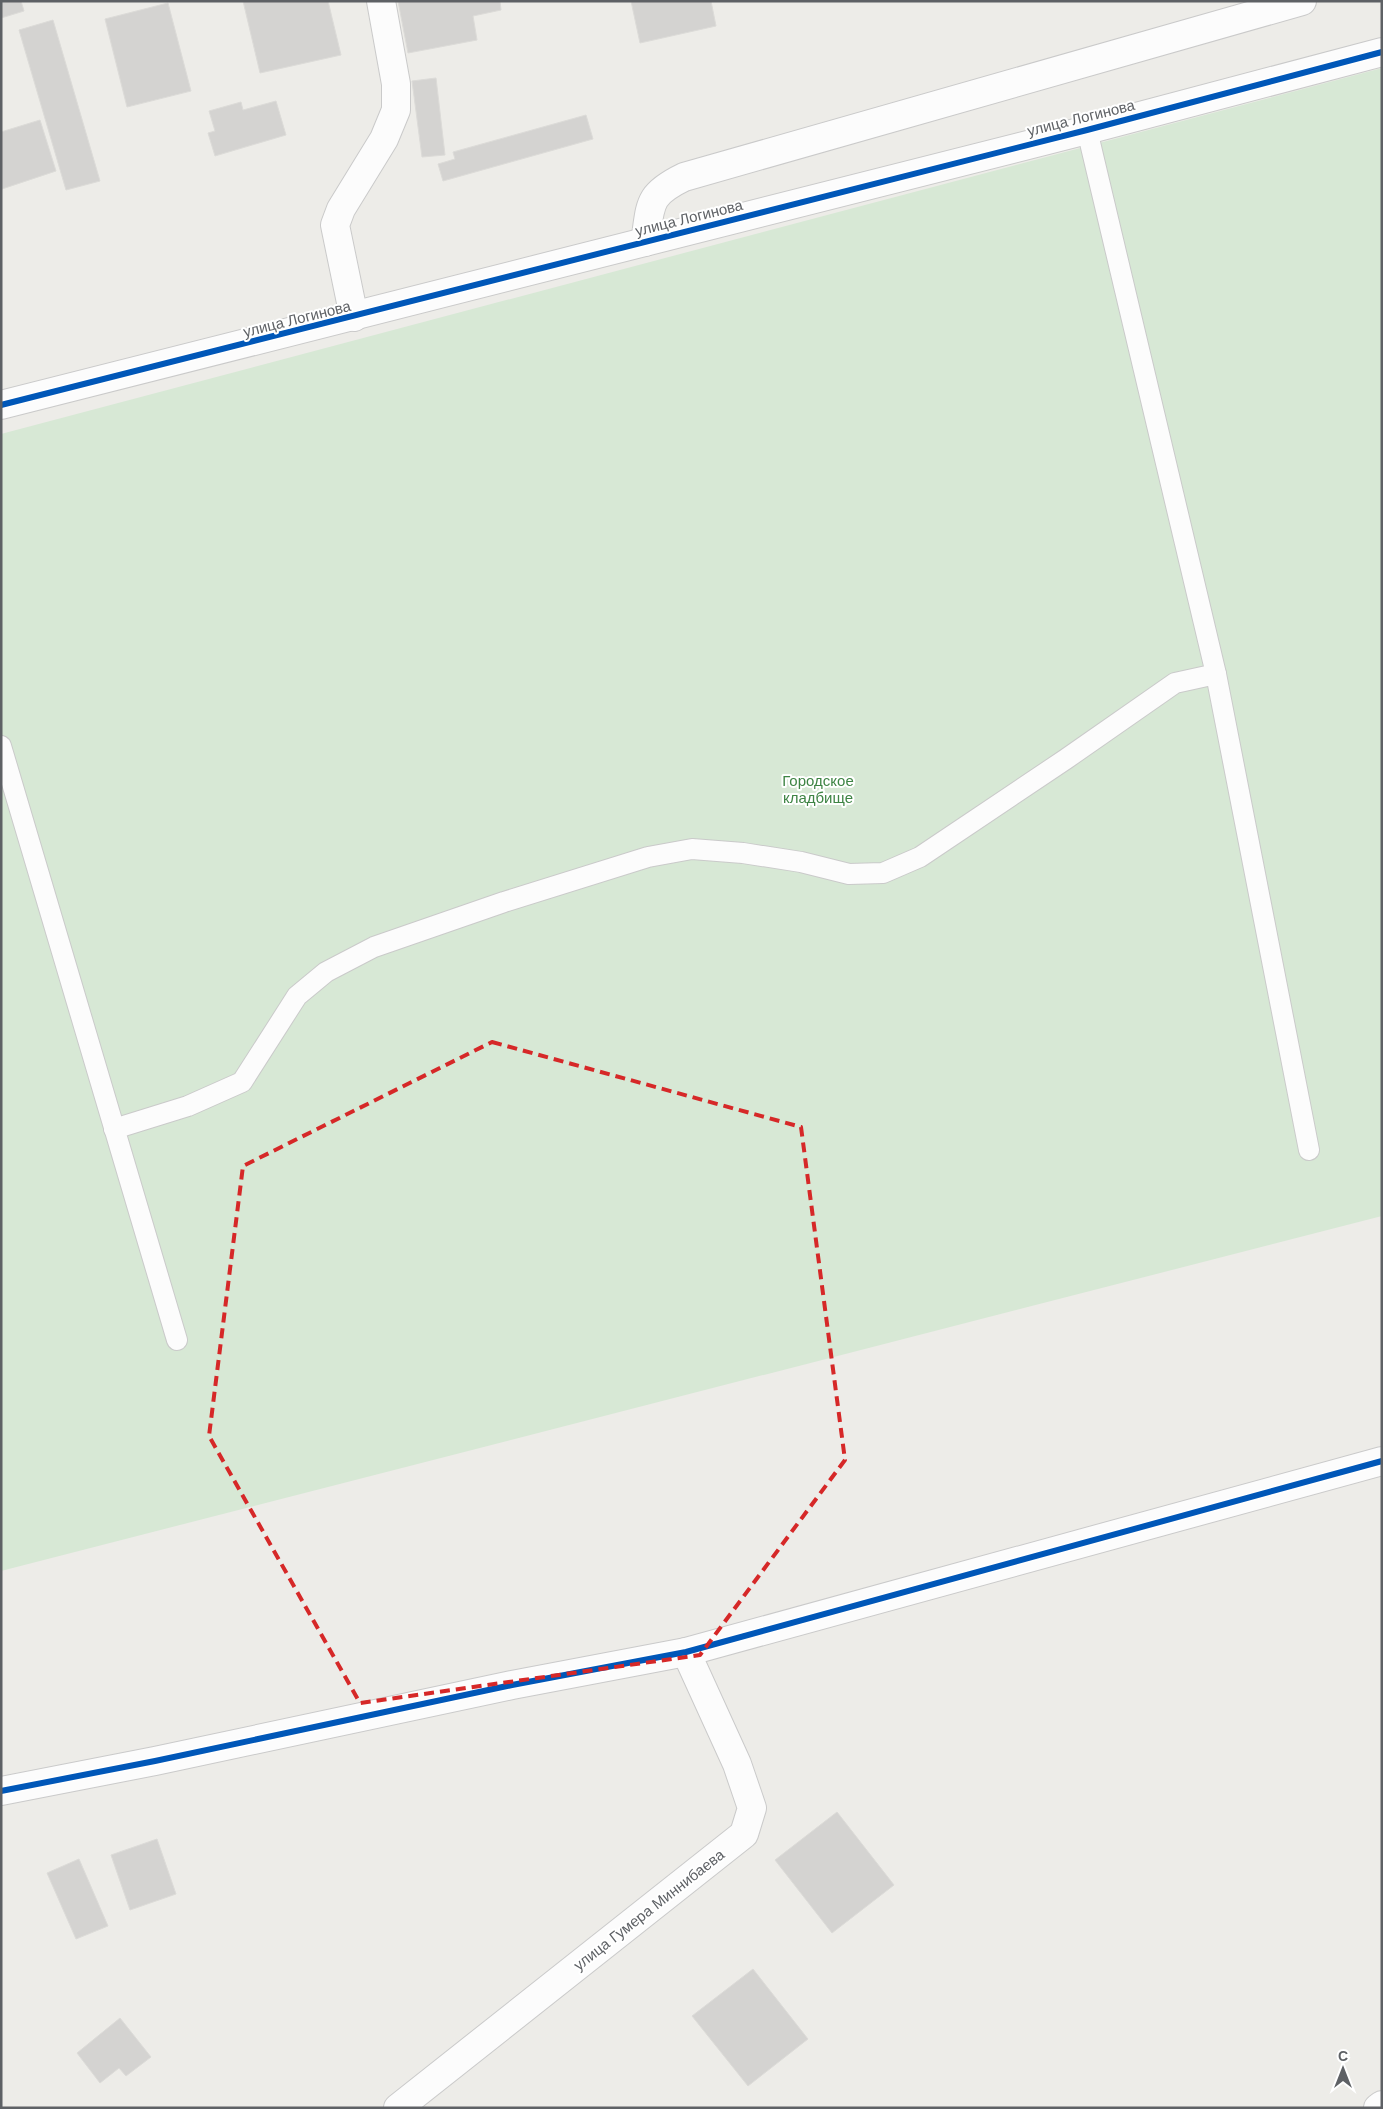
<svg xmlns="http://www.w3.org/2000/svg" width="1383" height="2109" font-family="Arial,sans-serif">
<style>
.green{fill:#d7e8d5}
.building{fill:#d4d3d1;stroke:#dcdbd8}
.lines{fill:none;stroke-linecap:round;stroke-linejoin:round}
.lane-casing{stroke:#cacaca;stroke-width:22}
.street-casing{stroke:#cacaca;stroke-width:30}
.lane{stroke:#fcfcfc;stroke-width:20}
.street{stroke:#fcfcfc;stroke-width:28}
.cycleway-casing{stroke:#fff;stroke-width:9}
.cycleway{stroke:#0057b8;stroke-width:6}
.marked{fill:none;stroke:#d62828;stroke-width:4;stroke-dasharray:10 6;stroke-linejoin:round}
.labels{text-anchor:middle;stroke-width:4;stroke-linejoin:round;paint-order:stroke}
.street-label{font-size:15px;fill:#5e6165;stroke:#fff}
.park-label{font-size:15px;fill:#3e8444;stroke:#fff}
</style>
<rect width="100%" height="100%" fill="#edece8"/>
<polygon class="green" points="1382,68 1382,1216 1,1571 1,434"/>
<g class="building">
<polygon points="1,1 21,1 24,11 1,18"/>
<polygon points="243,1 328,1 341,55 260,73"/>
<polygon points="398,1 500,1 501,10 473,16 477,40 408,53"/>
<polygon points="631,1 711,1 716,26 640,43"/>
<polygon points="168,3 191,91 127,107 105,19"/>
<polygon points="53,20 100,181 66,190 19,30"/>
<polygon points="436,78 445,155 422,157 412,81"/>
<polygon points="276,101 286,135 215,156 208,133 215,131 209,111 241,102 243,110"/>
<polygon points="586,115 593,139 443,181 438,164 455,159 453,152"/>
<polygon points="40,120 56,171 2,189 1,132"/>
<polygon points="837,1812 894,1885 832,1933 775,1860"/>
<polygon points="157,1839 176,1894 130,1910 111,1855"/>
<polygon points="79,1859 108,1926 76,1939 47,1873"/>
<polygon points="753,1969 808,2039 748,2086 692,2016"/>
<polygon points="120,2018 151,2057 126,2076 119,2068 100,2083 77,2053"/>
</g>
<g class="lines">
<defs>
<g id="lane">
<polyline points="1087,130 1216,674 1309,1150"/>
<polyline points="1,746 177,1340"/>
<polyline points="114,1129 188,1106 242,1082 297,996 326,972 374,947 504,902 648,857 692,849 743,853 801,862 849,874 883,873 920,857 1066,759 1175,683 1216,674"/>
</g>
<g id="street">
<path d="M 645,242 C 651,204 647,195 684,177 L 1302,1"/>
<polyline points="354,317 335,225 341,209 384,139 396,110 396,84 381,1"/>
<polyline points="1,405 1087,130 1382,52"/>
<polyline points="1,1791 155,1761 512,1685 686,1652 1382,1461"/>
<polyline points="398,2108 744,1834 752,1808 737,1764 686,1652"/>
<polyline points="1378,2108 1382,2105"/>
</g>
</defs>
<use href="#lane" class="lane-casing"/>
<use href="#street" class="street-casing"/>
<use href="#lane" class="lane"/>
<use href="#street" class="street"/>
<defs>
<g id="cycleway">
<polyline points="1,405 1087,130 1382,52"/>
<polyline points="1,1791 155,1761 512,1685 686,1652 1382,1461"/>
</g>
</defs>
<use href="#cycleway" class="cycleway-casing"/>
<use href="#cycleway" class="cycleway"/>
</g>
<path class="marked" d="M 492,1042 L 801,1127 L 845,1460 L 700,1655 L 360,1703 L 209,1436 L 243,1166 Z"/>
<g class="labels">
<g class="street-label">
<text transform="translate(1081 118) rotate(-14)" y="5">улица Логинова</text>
<text transform="translate(689 218) rotate(-14)" y="5">улица Логинова</text>
<text transform="translate(297 319) rotate(-14)" y="5">улица Логинова</text>
<text transform="translate(649 1910) rotate(-38)" y="5">улица Гумера Миннибаева</text>
</g>
<g class="park-label">
<text x="818" y="786">Городское<tspan x="818" dy="17">кладбище</tspan></text>
</g>
</g>
<rect width="1383" height="2109" fill="none" stroke="#5e6165" stroke-width="5"/>
<g transform="translate(1343 2069)" stroke="#ffffff" stroke-width="4" paint-order="stroke">
<path d="M0-4L9 19L0 12L-9 19Z" fill="#5e6165"/>
<text y="-8" font-size="14" font-weight="bold" text-anchor="middle" fill="#5e6165">С</text>
</g>
</svg>
